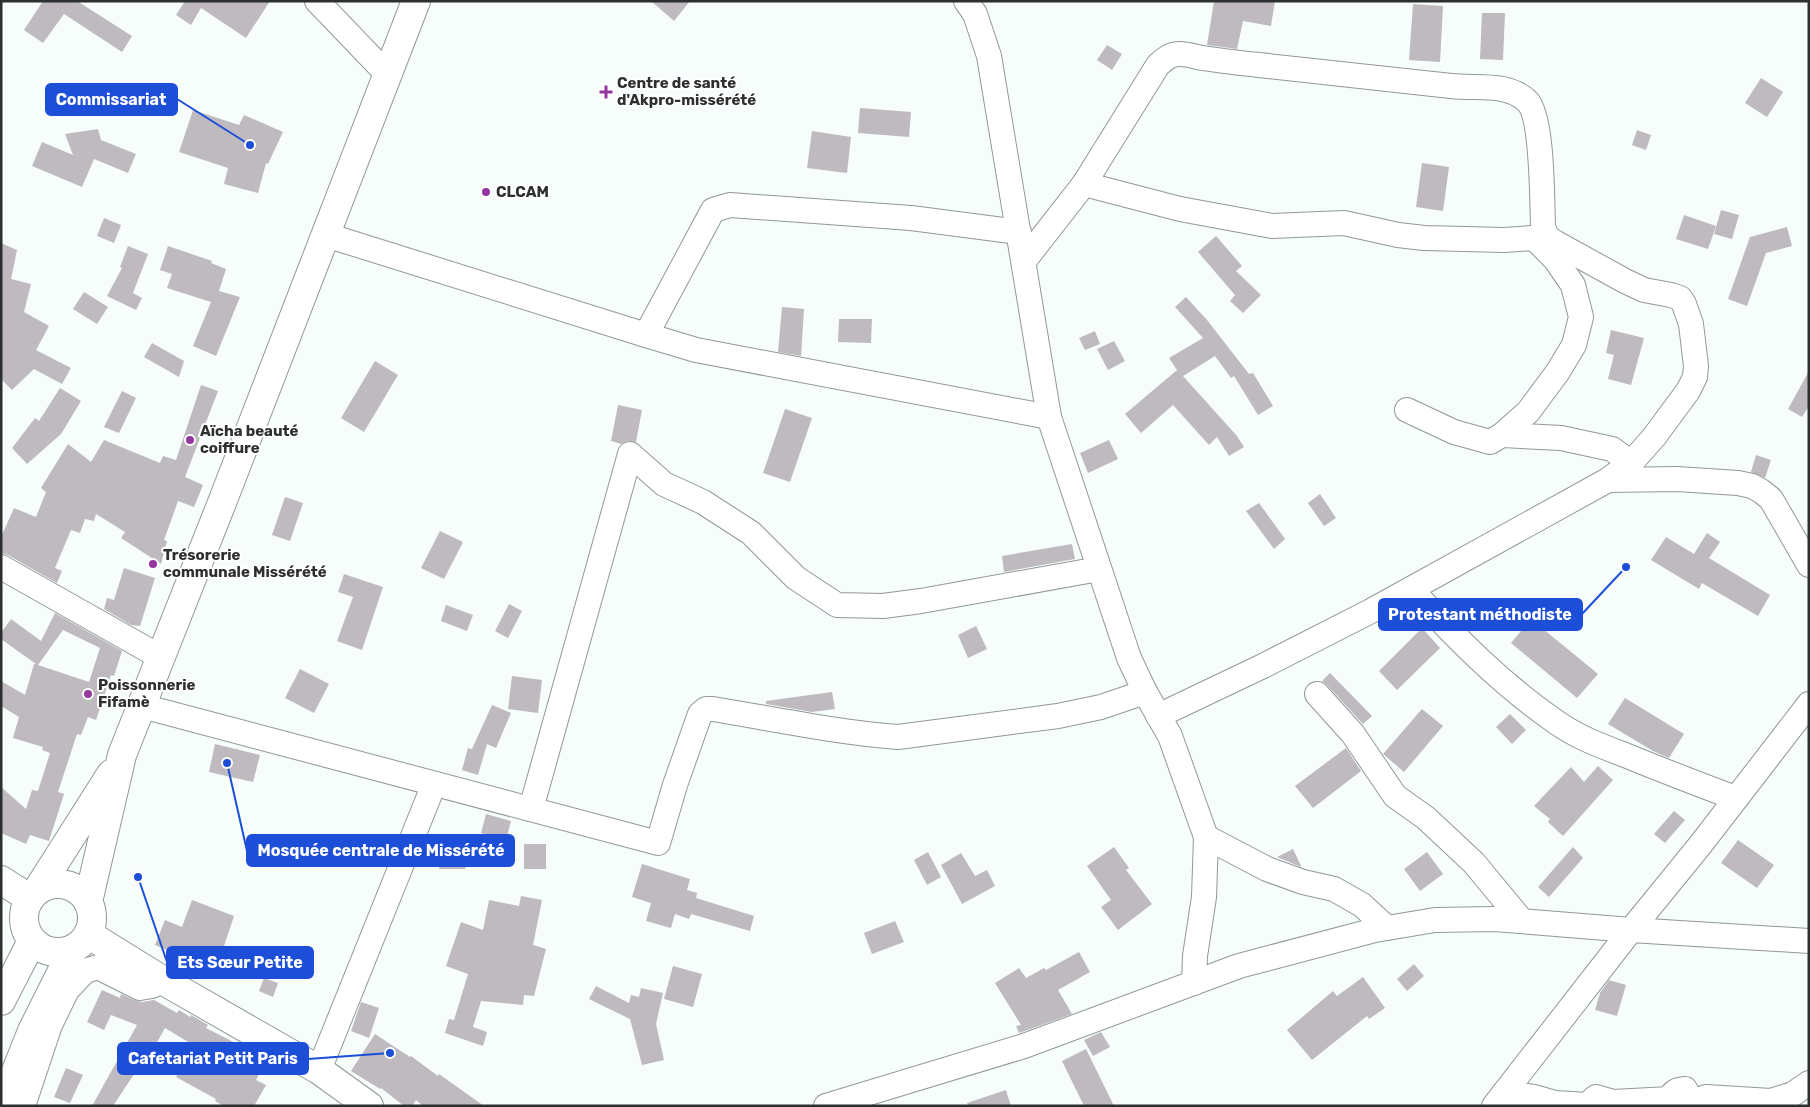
<svg xmlns="http://www.w3.org/2000/svg" width="1810" height="1107" font-family="Rubik,sans-serif">
<style>
.building{fill:#bebabf;fill-rule:evenodd}
.lines{fill:none;stroke-linecap:round;stroke-linejoin:round}
.minor-casing{stroke:#919896;stroke-width:26}
.major-casing{stroke:#919896;stroke-width:30}
.highway-casing{stroke:#919896;stroke-width:30}
.minor{stroke:#fff;stroke-width:24}
.major{stroke:#fff;stroke-width:28}
.highway{stroke:#fff;stroke-width:28}
.poi-dot{fill:#9336a0;stroke:#fff;stroke-width:2}
.labels{text-anchor:middle;stroke-width:4;stroke-linejoin:round;paint-order:stroke}
.poi-label{font-size:15px;font-weight:bold;fill:#2d302f;stroke:#fff;text-anchor:start}
.leader{fill:none;stroke:#1d4ed8;stroke-width:2}
.callout-dot{fill:#1d4ed8;stroke:#fff;stroke-width:2}
.callout{fill:#1d4ed8;stroke:#1d4ed8;stroke-width:2}
.callout-label{font-size:16px;text-anchor:middle;font-weight:bold;fill:#fff}
</style>
<rect width="100%" height="100%" fill="#f6fdfb"/>
<g class="building">
<polygon points="43,1 77,1 132,36 122,52 64,14 43,43 24,30"/>
<polygon points="185,1 270,1 246,38 201,8 191,25 176,15"/>
<polygon points="651,1 690,1 674,21"/>
<polygon points="1214,1 1275,1 1271,26 1243,21 1237,49 1207,45"/>
<polygon points="1413,4 1443,6 1440,62 1409,60"/>
<polygon points="1482,13 1505,13 1503,60 1480,59"/>
<polygon points="1107,45 1122,54 1112,70 1097,60"/>
<polygon points="1761,78 1783,92 1767,117 1745,103"/>
<polygon points="860,108 911,112 909,137 858,133"/>
<polygon points="193,110 239,125 244,115 283,132 268,164 266,163 258,193 224,184 228,168 179,152"/>
<polygon points="98,129 101,140 136,154 128,173 94,159 82,187 32,166 42,142 73,155 65,134"/>
<polygon points="1637,130 1651,135 1646,150 1632,145"/>
<polygon points="812,131 851,137 847,173 807,168"/>
<polygon points="1422,163 1449,167 1443,211 1416,207"/>
<polygon points="1721,210 1739,215 1732,239 1714,234"/>
<polygon points="1684,215 1716,226 1708,249 1676,239"/>
<polygon points="104,218 121,225 114,243 97,236"/>
<polygon points="1787,227 1792,246 1766,253 1747,306 1728,299 1750,237"/>
<polygon points="1216,236 1242,266 1236,271 1261,295 1243,313 1230,301 1235,295 1198,252"/>
<polygon points="1,243 17,250 11,279 31,284 24,312 49,326 36,350 71,368 62,384 34,369 12,390 1,379"/>
<polygon points="128,246 148,254 133,293 142,298 136,310 107,296 122,268 120,267"/>
<polygon points="168,246 212,261 211,263 226,269 219,291 240,297 216,356 193,346 211,302 167,288 172,274 160,270"/>
<polygon points="84,292 108,307 97,324 73,309"/>
<polygon points="1186,297 1207,320 1249,374 1253,373 1273,406 1258,415 1234,376 1231,378 1215,356 1183,376 1237,436 1244,447 1229,456 1217,437 1209,445 1173,405 1141,433 1125,414 1177,370 1169,358 1203,338 1175,307"/>
<polygon points="782,307 804,309 801,356 778,352"/>
<polygon points="839,319 872,319 871,343 838,342"/>
<polygon points="1611,330 1644,338 1631,385 1608,379 1614,355 1606,353"/>
<polygon points="1095,331 1100,344 1085,350 1079,338"/>
<polygon points="1114,341 1125,361 1108,370 1097,349"/>
<polygon points="152,343 184,361 179,377 144,357"/>
<polygon points="375,361 398,375 364,432 341,418"/>
<polygon points="1809,371 1809,406 1802,417 1788,409"/>
<polygon points="201,385 218,391 185,477 203,485 194,507 178,501 164,540 167,541 161,564 121,538 125,532 96,514 94,521 85,519 80,533 71,530 55,568 62,571 57,583 8,555 1,553 1,537 14,508 36,517 46,492 41,488 68,444 91,462 104,440 160,463 163,456 176,460"/>
<polygon points="60,388 81,401 61,434 27,464 12,448 35,418 39,421"/>
<polygon points="122,391 136,398 119,433 104,427"/>
<polygon points="618,405 642,410 636,442 627,441 621,444 611,441"/>
<polygon points="785,409 812,418 790,482 763,473"/>
<polygon points="1109,440 1118,459 1088,473 1080,453"/>
<polygon points="1756,455 1771,460 1765,478 1751,472"/>
<polygon points="1320,494 1336,518 1324,526 1308,503"/>
<polygon points="285,497 303,503 290,541 272,535"/>
<polygon points="1259,503 1285,539 1274,549 1246,511"/>
<polygon points="440,531 463,542 444,579 421,568"/>
<polygon points="1707,533 1720,542 1709,558 1770,595 1758,616 1702,583 1699,589 1651,560 1666,537 1694,554"/>
<polygon points="1072,544 1075,559 1004,572 1002,556"/>
<polygon points="124,568 155,578 140,626 131,625 104,609 107,598 114,600"/>
<polygon points="344,574 383,587 362,650 337,641 353,597 338,592"/>
<polygon points="509,604 522,611 508,638 495,631"/>
<polygon points="446,605 473,615 467,631 441,621"/>
<path d="M 55,613 L 122,651 L 114,676 L 111,675 L 96,720 L 88,717 L 81,735 L 77,734 L 58,792 L 64,794 L 49,841 L 30,835 L 26,844 L 1,833 L 1,787 L 26,809 L 32,790 L 38,791 L 50,753 L 42,750 L 43,747 L 13,738 L 19,717 L 1,706 L 1,681 L 25,695 L 34,664 L 36,664 L 1,639 L 1,633 L 11,619 L 41,641 ZM 63,630 L 100,648 L 89,682 L 38,665 Z"/>
<polygon points="1531,619 1598,674 1577,698 1511,643"/>
<polygon points="976,626 987,649 968,658 958,635"/>
<polygon points="1422,628 1440,648 1397,690 1379,671"/>
<polygon points="300,669 329,684 314,713 285,698"/>
<polygon points="1330,673 1372,716 1363,724 1327,685 1322,681"/>
<polygon points="512,676 542,680 538,713 508,709"/>
<polygon points="832,692 835,709 812,712 766,704 766,701"/>
<polygon points="1625,698 1684,734 1669,758 1653,751 1608,724"/>
<polygon points="492,705 511,713 496,748 487,744 478,775 462,770 468,748 472,749"/>
<polygon points="1422,709 1443,726 1404,772 1383,754"/>
<polygon points="1510,714 1526,730 1512,744 1496,727"/>
<polygon points="215,744 260,755 253,782 209,772"/>
<polygon points="1346,748 1361,771 1313,808 1295,786"/>
<polygon points="1598,766 1613,780 1563,836 1548,822 1550,819 1534,806 1571,767 1584,782"/>
<polygon points="1674,811 1685,820 1665,843 1654,834"/>
<polygon points="486,814 511,821 506,840 481,833"/>
<polygon points="1738,840 1774,865 1757,888 1721,863"/>
<rect x="524" y="844" width="22" height="25"/>
<polygon points="444,846 469,852 465,869 439,869"/>
<polygon points="1114,847 1129,868 1126,870 1152,904 1118,930 1101,907 1111,900 1087,866"/>
<polygon points="1573,847 1583,858 1549,897 1538,887"/>
<polygon points="1293,849 1301,866 1301,867 1277,857"/>
<polygon points="928,852 941,877 927,885 914,860"/>
<polygon points="1427,852 1443,874 1420,891 1404,869"/>
<polygon points="961,853 975,876 987,870 995,886 962,904 941,865"/>
<polygon points="642,864 690,879 687,890 697,893 696,898 754,916 750,931 691,914 689,919 675,914 671,928 646,921 651,903 632,897"/>
<polygon points="521,896 542,900 533,945 546,949 534,996 524,995 523,1005 481,1001 473,1027 487,1032 483,1046 445,1033 449,1019 454,1020 468,974 446,966 461,922 483,930 489,900 519,906"/>
<polygon points="192,900 234,916 216,970 176,956 177,954 155,945 165,920 182,927"/>
<polygon points="895,921 904,942 872,954 864,933"/>
<polygon points="1079,952 1090,972 1058,990 1072,1014 1019,1033 1016,1026 1021,1025 995,983 1019,968 1026,978 1044,968 1046,970"/>
<polygon points="1414,964 1424,976 1407,991 1397,979"/>
<polygon points="673,966 702,974 693,1007 664,999"/>
<polygon points="1363,977 1385,1008 1369,1019 1367,1016 1312,1060 1287,1030 1333,991 1337,996"/>
<polygon points="264,978 278,983 273,997 259,991"/>
<polygon points="1609,980 1626,985 1617,1016 1595,1010 1600,993"/>
<polygon points="596,986 629,1003 631,995 639,997 641,988 663,993 656,1024 664,1060 642,1065 630,1019 589,999"/>
<polygon points="102,990 120,998 121,994 134,1000 142,1002 154,1000 177,1013 179,1010 190,1017 191,1015 208,1025 206,1028 267,1059 256,1080 266,1085 254,1106 224,1106 215,1101 216,1099 176,1077 193,1045 165,1028 143,1067 140,1065 113,1106 92,1106 137,1025 111,1015 104,1030 87,1022"/>
<polygon points="361,1002 379,1008 369,1038 351,1031"/>
<polygon points="1101,1032 1110,1047 1093,1056 1084,1040"/>
<polygon points="375,1034 410,1057 411,1056 438,1076 439,1074 484,1106 423,1106 416,1100 412,1106 404,1106 381,1088 380,1089 351,1071"/>
<polygon points="1086,1049 1114,1106 1084,1106 1062,1061"/>
<polygon points="66,1068 83,1075 70,1103 54,1097"/>
<polygon points="1006,1090 1011,1106 968,1106 967,1103"/>
</g>
<g class="lines">
<defs>
<g id="minor">
<polyline points="317,1 388,75"/>
<polyline points="966,1 975,14 989,56 1049,417 1129,658 1145,692 1170,736 1206,837 1204,897 1195,956 1194,983"/>
<polyline points="1084,184 1180,209 1272,226 1344,223 1398,235 1424,238 1504,240 1547,237"/>
<polyline points="326,235 646,335 696,350 1049,417"/>
<path d="M 1024,261 L 1084,184 L 1158,65 C 1165,59 1170,54 1180,54 C 1188,54 1196,57 1203,58 C 1221,61 1240,63 1259,65 C 1323,72 1387,79 1451,86 C 1477,89 1507,82 1527,101 C 1543,116 1542,203 1543,227 L 1547,237 L 1556,243 L 1625,281 L 1644,290 L 1671,295 L 1680,298 L 1684,304 L 1691,324 L 1696,366 L 1695,377 L 1688,391 L 1654,437 L 1631,463 L 1608,480 L 1371,611 L 1263,666 L 1158,716"/>
<polyline points="646,335 713,210 730,205 911,218 1019,232"/>
<polyline points="1407,410 1454,432 1490,442 1502,435 1561,438 1612,449 1631,463"/>
<polyline points="1502,435 1528,412 1557,373 1574,345 1581,317 1573,285 1555,259 1537,241"/>
<polyline points="1608,480 1677,479 1738,483 1752,486 1761,491 1771,499 1809,565"/>
<polyline points="1,567 162,658"/>
<path d="M 1411,589 C 1455,637 1502,685 1556,722 C 1577,737 1601,746 1625,755 C 1661,770 1698,784 1735,798"/>
<polyline points="1317,694 1353,734 1395,796 1426,818 1474,863 1522,921"/>
<path d="M 142,706 L 658,843 L 675,785 L 700,714 L 706,709 L 713,709 C 774,719 835,732 898,737 L 1058,716 L 1101,707 L 1145,692"/>
<polyline points="531,809 630,454 664,484 703,502 751,533 796,578 837,605 883,606 921,601 1099,569"/>
<polyline points="1206,837 1267,869 1303,882 1334,889 1362,905 1387,928"/>
<polyline points="319,1070 434,784"/>
<path d="M 1504,1093 L 1534,1097 L 1555,1103 L 1587,1105 L 1596,1097 L 1613,1102 L 1670,1099 C 1673,1091 1677,1090 1685,1089 L 1693,1102 L 1706,1097 L 1771,1101 L 1793,1094 L 1809,1083"/>
<polyline points="23,1106 50,1025 67,990 85,971 98,967 140,988 152,986 162,980"/>
<polyline points="826,1106 1024,1046 1239,966 1375,930 1435,920 1494,919 1631,930 1809,941"/>
<polyline points="1494,1106 1631,930 1701,844 1809,704"/>
</g>
<g id="major">
<polyline points="1,880 29,898"/>
<polyline points="88,934 162,980 319,1070 369,1106"/>
</g>
<g id="highway">
<circle cx="58" cy="918" r="34"/>
<polyline points="38,889 111,774"/>
<polyline points="88,902 122,755 223,500 416,1"/>
<polyline points="1,1001 32,941"/>
<polyline points="2,1106 32,1031 73,949"/>
</g>
</defs>
<use href="#minor" class="minor-casing"/>
<use href="#major" class="major-casing"/>
<use href="#highway" class="highway-casing"/>
<use href="#minor" class="minor"/>
<use href="#major" class="major"/>
<use href="#highway" class="highway"/>
</g>
<g class="poi-dot">
<path d="M603.5 84.5h5v5h5v5h-5v5h-5v-5h-5v-5h5z"/>
<circle cx="486" cy="192" r="5"/>
<circle cx="190" cy="440" r="5"/>
<circle cx="153" cy="564" r="5"/>
<circle cx="88" cy="694" r="5"/>
</g>
<g class="labels">
<g class="poi-label">
<text x="617" y="88">Centre de santé<tspan x="617" dy="17">d'Akpro-missérété</tspan></text>
<text x="496" y="197">CLCAM</text>
<text x="200" y="436">Aïcha beauté<tspan x="200" dy="17">coiffure</tspan></text>
<text x="163" y="560">Trésorerie<tspan x="163" dy="17">communale Missérété</tspan></text>
<text x="98" y="690">Poissonnerie<tspan x="98" dy="17">Fifamè</tspan></text>
</g>
</g>
<path class="leader" d="M250 145L177 99M1626 567L1582 614M227 763L247 851M138 877L167 962M390 1053L308 1059"/>
<g class="callout-dot">
<circle cx="250" cy="145" r="5"/>
<circle cx="1626" cy="567" r="5"/>
<circle cx="227" cy="763" r="5"/>
<circle cx="138" cy="877" r="5"/>
<circle cx="390" cy="1053" r="5"/>
</g>
<g class="callout">
<rect x="46" y="84" width="131" height="31" rx="5"/>
<rect x="1379" y="599" width="203" height="31" rx="5"/>
<rect x="247" y="835" width="267" height="31" rx="5"/>
<rect x="167" y="947" width="146" height="31" rx="5"/>
<rect x="118" y="1043" width="190" height="31" rx="5"/>
</g>
<g class="callout-label">
<text x="111" y="105">Commissariat</text>
<text x="1480" y="620">Protestant méthodiste</text>
<text x="381" y="856">Mosquée centrale de Missérété</text>
<text x="240" y="968">Ets Sœur Petite</text>
<text x="213" y="1064">Cafetariat Petit Paris</text>
</g>
<rect width="1810" height="1107" fill="none" stroke="#2d302f" stroke-width="5"/>
</svg>
